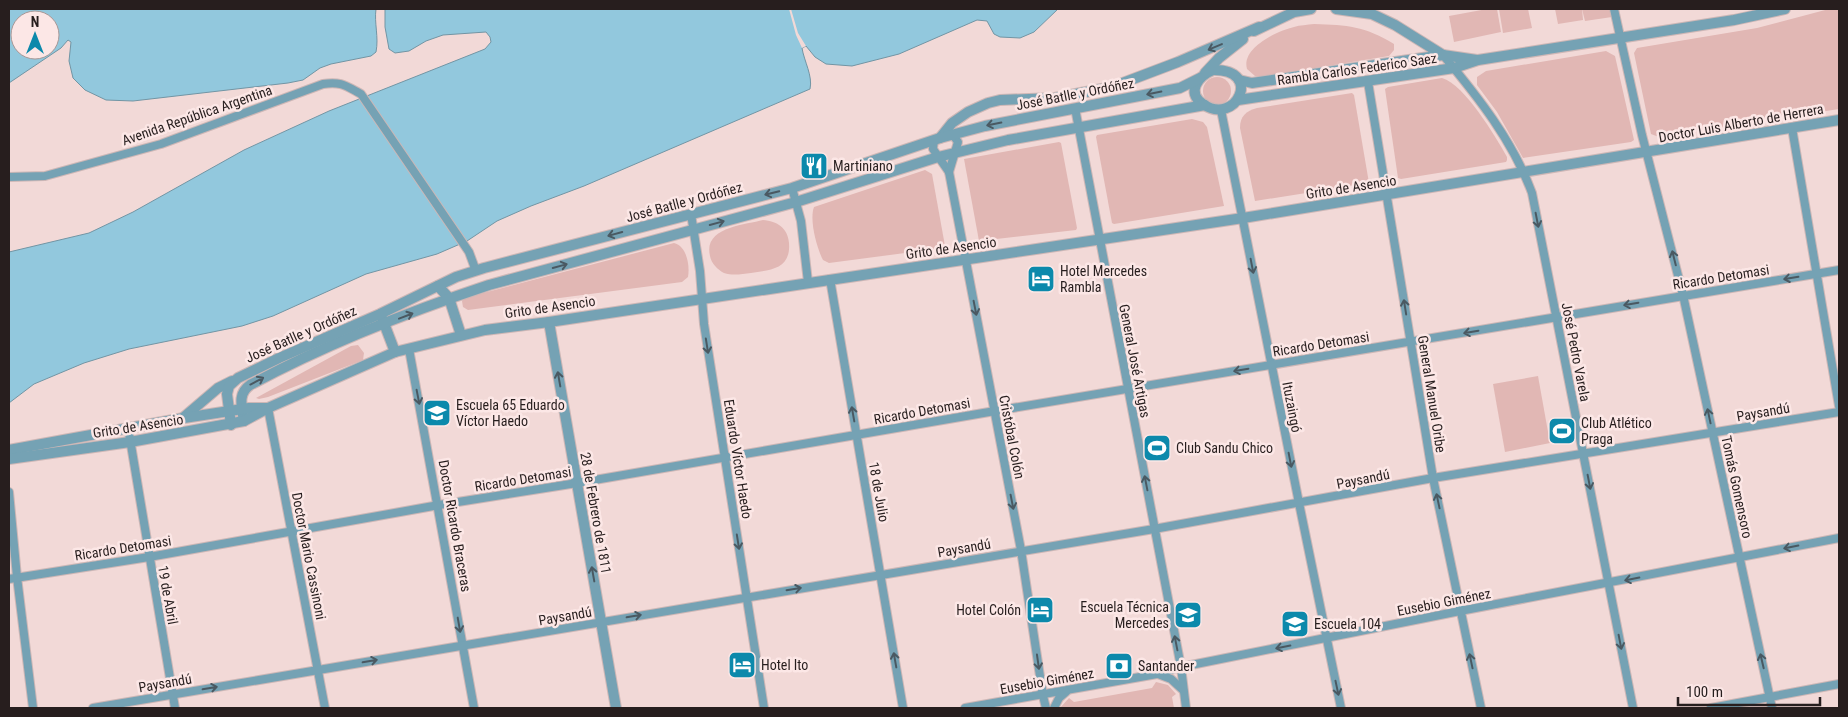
<svg xmlns="http://www.w3.org/2000/svg" width="1848" height="717" font-family="'Roboto Condensed',sans-serif">
<style>
.green{fill:#e1b7b4}
.water{fill:#92c8dd;stroke:#7295a4;fill-rule:evenodd}
.pier{fill:#f2d9d7}
.lines{fill:none;stroke-linecap:round;stroke-linejoin:round}
.minor-casing{stroke:#cdb7b6;stroke-width:10}
.tertiary-casing{stroke:#cdb7b6;stroke-width:12}
.minor{stroke:#75a2b4;stroke-width:8}
.tertiary{stroke:#75a2b4;stroke-width:10}
.oneway{stroke:#4a5962}
.labels{text-anchor:middle;stroke-width:5;stroke-linejoin:round;paint-order:stroke}
.street-label{font-size:14px;fill:#271e1e;stroke:#fce7e6}
.poi-label{font-size:14px;fill:#271e1e;stroke:#fce7e6;text-anchor:start}
</style>
<rect width="100%" height="100%" fill="#f2d9d7"/>
<g class="green">
<polygon points="1487,9 1497,9 1501,32 1454,42 1449,16"/>
<polygon points="1499,9 1528,9 1532,28 1503,33"/>
<polygon points="1555,9 1582,9 1583,20 1558,24"/>
<polygon points="1582,9 1610,9 1612,17 1585,21"/>
<polygon points="1829,9 1839,9 1839,109 1659,137 1651,134 1634,53 1637,48 1757,28"/>
<path d="M 1314,24 C 1348,25 1364,26 1394,44 L 1394,50 L 1389,56 L 1260,77 L 1255,76 L 1247,69 C 1241,48 1277,31 1294,27 C 1300,25 1307,25 1314,24 Z"/>
<polygon points="1606,51 1615,56 1634,140 1631,142 1523,158 1497,112 1477,85 1477,77 1486,71"/>
<circle cx="1217" cy="91" r="14"/>
<path d="M 1442,78 C 1465,85 1495,136 1507,157 L 1507,160 L 1506,162 L 1401,179 L 1398,178 L 1385,89 L 1388,87 Z"/>
<path d="M 1352,93 L 1354,95 L 1369,183 L 1255,201 L 1240,128 C 1240,116 1246,111 1257,108 Z"/>
<polygon points="1192,119 1203,122 1207,127 1224,206 1114,224 1112,223 1096,137 1097,135"/>
<polygon points="1059,142 1061,143 1077,228 1076,230 979,241 964,159"/>
<path d="M 925,170 L 932,174 L 945,246 L 943,248 L 829,263 L 823,260 C 817,249 809,220 814,207 Z"/>
<path d="M 763,220 C 777,221 788,228 789,243 C 791,269 771,270 751,273 C 742,274 733,276 724,273 C 718,270 711,263 710,256 C 703,227 745,225 763,220 Z"/>
<path d="M 674,243 C 687,246 690,266 688,277 L 682,282 L 468,310 L 463,307 L 462,301 L 464,298 Z"/>
<polygon points="358,345 364,353 363,360 268,397 259,399 256,398 351,346"/>
<polygon points="1538,376 1550,443 1505,452 1493,384"/>
<polygon points="1156,682 1168,685 1176,694 1172,697 1174,708 1060,708 1069,698 1074,702 1152,688"/>
</g>
<g class="water">
<path d="M 9,9 L 376,9 C 374,23 379,37 376,52 L 371,56 L 331,64 L 320,68 L 303,80 L 288,83 L 133,101 L 106,100 L 85,90 L 73,78 L 69,61 L 71,42 L 68,40 L 61,48 L 9,83 ZM 20,20 L 50,20 L 50,50 L 20,50 Z"/>
<path d="M 385,9 L 1058,9 L 1034,32 L 1020,38 L 1000,37 L 994,34 L 987,21 L 977,20 L 899,54 L 852,66 L 826,64 L 815,57 L 806,46 L 802,48 C 804,61 813,76 810,89 L 584,186 L 531,206 L 497,221 L 467,241 L 437,254 L 366,274 L 273,316 L 242,326 L 129,349 L 84,363 L 34,384 L 9,403 L 9,252 L 89,233 L 133,212 L 244,150 L 329,111 L 485,49 L 491,42 L 490,37 L 486,32 L 443,35 L 426,41 L 409,51 L 395,53 L 389,49 L 385,27 Z"/>
</g>
<polygon class="pier" points="789,9 791,9 798,33 806,46 802,48 796,35"/>
<g class="lines">
<defs>
<g id="minor">
<polyline points="1614,9 1642,135 1683,295 1772,708"/>
<path d="M 1443,55 C 1478,97 1513,141 1532,193 L 1633,708"/>
<polyline points="1368,82 1433,478 1481,708"/>
<polyline points="1075,108 1181,667 1186,708"/>
<polyline points="1221,110 1299,503 1341,708"/>
<polyline points="1792,128 1839,406"/>
<polyline points="934,140 933,149 949,172 1021,550 1043,696 1046,708"/>
<polyline points="949,172 958,142 953,135"/>
<path d="M 9,177 L 45,176 L 161,144 L 323,84 C 341,81 346,86 361,94 L 469,252 L 476,271"/>
<polyline points="792,188 801,221 808,282"/>
<polyline points="691,214 700,271 704,324 764,708"/>
<polyline points="830,279 903,708"/>
<polyline points="409,349 474,708"/>
<polyline points="268,408 325,708"/>
<polyline points="128,427 175,708"/>
<polyline points="9,492 17,577 33,708"/>
<polyline points="9,579 149,557 439,505 577,483 995,411 1839,270"/>
<polyline points="1158,674 1171,679 1183,690"/>
<polyline points="93,708 1154,529 1433,478 1839,412"/>
<polyline points="965,708 1157,674 1181,667 1460,611 1839,538"/>
<polyline points="1054,708 1059,698 1066,692"/>
<polyline points="1711,708 1839,684"/>
</g>
<g id="tertiary">
<polyline points="1336,9 1372,14 1395,25 1443,55"/>
<polyline points="1254,31 1294,12 1311,9"/>
<path d="M 1213,70 C 1264,69 1236,127 1203,104 C 1185,92 1199,76 1213,70 Z"/>
<polyline points="1205,73 1219,58 1243,39"/>
<polyline points="1239,80 1252,83 1443,55 1477,60"/>
<polyline points="1238,100 1454,68 1478,60 1734,20 1785,9"/>
<polyline points="940,138 952,123 968,112 988,103 1000,100 1055,98 1112,87 1178,62 1259,27"/>
<polyline points="438,286 449,298 461,335"/>
<polyline points="382,318 395,352"/>
<polyline points="549,322 616,708"/>
<polyline points="184,417 218,388 232,381"/>
<path d="M 244,421 C 242,407 237,394 250,385 C 326,344 408,312 489,285 L 796,202 L 938,157 L 1008,140 L 1205,105"/>
<polyline points="231,425 227,394 229,386 238,378 279,358 380,314 456,277 484,268 792,188 940,138 985,126 1180,88 1200,78"/>
<polyline points="9,450 184,418 249,408 267,408"/>
<polyline points="9,459 130,442 244,421 268,408 395,352 485,330 549,322 1243,218 1839,120"/>
</g>
</defs>
<use href="#minor" class="minor-casing"/>
<use href="#tertiary" class="tertiary-casing"/>
<use href="#minor" class="minor"/>
<use href="#tertiary" class="tertiary"/>
</g>
<defs><path id="oneway-shaft" d="M-6 0H5M1.5-3L5.5 0L1.5 3" fill="none" stroke-width="1.6" stroke-linecap="round" stroke-linejoin="round" transform="scale(1.25)"/></defs>
<g class="oneway">
<use href="#oneway-shaft" transform="translate(1215 47) rotate(157)"/>
<use href="#oneway-shaft" transform="translate(1154 93) rotate(169)"/>
<use href="#oneway-shaft" transform="translate(994 124) rotate(169)"/>
<use href="#oneway-shaft" transform="translate(772 193) rotate(166)"/>
<use href="#oneway-shaft" transform="translate(1537 220) rotate(79)"/>
<use href="#oneway-shaft" transform="translate(717 223) rotate(-15)"/>
<use href="#oneway-shaft" transform="translate(615 234) rotate(165)"/>
<use href="#oneway-shaft" transform="translate(1674 258) rotate(-104)"/>
<use href="#oneway-shaft" transform="translate(560 266) rotate(-15)"/>
<use href="#oneway-shaft" transform="translate(1252 266) rotate(79)"/>
<use href="#oneway-shaft" transform="translate(1791 278) rotate(171)"/>
<use href="#oneway-shaft" transform="translate(1631 304) rotate(170)"/>
<use href="#oneway-shaft" transform="translate(1405 307) rotate(-99)"/>
<use href="#oneway-shaft" transform="translate(975 308) rotate(79)"/>
<use href="#oneway-shaft" transform="translate(406 316) rotate(-21)"/>
<use href="#oneway-shaft" transform="translate(1471 332) rotate(170)"/>
<use href="#oneway-shaft" transform="translate(707 346) rotate(81)"/>
<use href="#oneway-shaft" transform="translate(1241 370) rotate(170)"/>
<use href="#oneway-shaft" transform="translate(559 379) rotate(-100)"/>
<use href="#oneway-shaft" transform="translate(257 381) rotate(-28)"/>
<use href="#oneway-shaft" transform="translate(418 397) rotate(79)"/>
<use href="#oneway-shaft" transform="translate(853 414) rotate(-100)"/>
<use href="#oneway-shaft" transform="translate(1709 416) rotate(-102)"/>
<use href="#oneway-shaft" transform="translate(1290 460) rotate(79)"/>
<use href="#oneway-shaft" transform="translate(1589 482) rotate(79)"/>
<use href="#oneway-shaft" transform="translate(1146 483) rotate(-101)"/>
<use href="#oneway-shaft" transform="translate(1438 501) rotate(-102)"/>
<use href="#oneway-shaft" transform="translate(1012 502) rotate(79)"/>
<use href="#oneway-shaft" transform="translate(738 542) rotate(81)"/>
<use href="#oneway-shaft" transform="translate(1791 547) rotate(169)"/>
<use href="#oneway-shaft" transform="translate(593 574) rotate(-100)"/>
<use href="#oneway-shaft" transform="translate(1632 579) rotate(169)"/>
<use href="#oneway-shaft" transform="translate(794 589) rotate(-9)"/>
<use href="#oneway-shaft" transform="translate(634 616) rotate(-10)"/>
<use href="#oneway-shaft" transform="translate(459 625) rotate(80)"/>
<use href="#oneway-shaft" transform="translate(1620 642) rotate(79)"/>
<use href="#oneway-shaft" transform="translate(1176 643) rotate(-101)"/>
<use href="#oneway-shaft" transform="translate(1283 647) rotate(169)"/>
<use href="#oneway-shaft" transform="translate(895 660) rotate(-100)"/>
<use href="#oneway-shaft" transform="translate(370 661) rotate(-10)"/>
<use href="#oneway-shaft" transform="translate(1471 661) rotate(-102)"/>
<use href="#oneway-shaft" transform="translate(1762 661) rotate(-103)"/>
<use href="#oneway-shaft" transform="translate(1038 662) rotate(82)"/>
<use href="#oneway-shaft" transform="translate(210 688) rotate(-10)"/>
<use href="#oneway-shaft" transform="translate(1337 688) rotate(78)"/>
</g>
<defs>
<symbol id="restaurant-square" viewBox="-11 -11 22 22"><rect x="-9" y="-9" width="18" height="18" rx="4" fill="#0c89ab" stroke="#fce7e6"/><path d="M-5-6h1v4h1v-4h1v4h1v-4h1v5L-1.5 .5V6h-2V.5L-5-1ZM5-6V6H3V1.5H1.5Q1.5-4 5-6Z" fill="#fff"/></symbol>
<symbol id="hotel-square" viewBox="-11 -11 22 22"><rect x="-9" y="-9" width="18" height="18" rx="4" fill="#0c89ab" stroke="#fce7e6"/><path d="M-6-4.5h1.5V1H6V5H4.5V3h-9V5H-6ZM-4 0a1.8 1.8 0 1 1 3.6 0ZM.5 0V-2.5h3Q6-2.5 6 0Z" fill="#fff"/></symbol>
<symbol id="school-square" viewBox="-11 -11 22 22"><rect x="-9" y="-9" width="18" height="18" rx="4" fill="#0c89ab" stroke="#fce7e6"/><path d="M0-5L7-2L0 1L-7-2ZM-4 1L0 2.5L4 1V4Q0 6-4 4Z" fill="#fff"/></symbol>
<symbol id="stadium-square" viewBox="-11 -11 22 22"><rect x="-9" y="-9" width="18" height="18" rx="4" fill="#0c89ab" stroke="#fce7e6"/><path d="M0-5a6.5 5 0 1 0 0 10a6.5 5 0 1 0 0-10ZM-3.5-1.8h7v3.6h-7Z" fill="#fff"/></symbol>
<symbol id="bank-square" viewBox="-11 -11 22 22"><rect x="-9" y="-9" width="18" height="18" rx="4" fill="#0c89ab" stroke="#fce7e6"/><path d="M-6-4H6V4H-6ZM0-2.3a2.3 2.3 0 1 0 0 4.6a2.3 2.3 0 1 0 0-4.6Z" fill="#fff"/></symbol>
</defs>
<g fill-rule="evenodd">
<use href="#restaurant-square" x="798" y="150" width="32" height="32"/>
<use href="#hotel-square" x="1025" y="263" width="32" height="32"/>
<use href="#school-square" x="421" y="397" width="32" height="32"/>
<use href="#stadium-square" x="1546" y="415" width="32" height="32"/>
<use href="#stadium-square" x="1141" y="432" width="32" height="32"/>
<use href="#hotel-square" x="1024" y="594" width="32" height="32"/>
<use href="#school-square" x="1172" y="599" width="32" height="32"/>
<use href="#school-square" x="1279" y="608" width="32" height="32"/>
<use href="#hotel-square" x="726" y="649" width="32" height="32"/>
<use href="#bank-square" x="1103" y="650" width="32" height="32"/>
</g>
<g class="labels">
<g class="street-label">
<text transform="translate(1357 69) rotate(-8)" y="5">Rambla Carlos Federico Saez</text>
<text transform="translate(1075 94) rotate(-11)" y="5">José Batlle y Ordóñez</text>
<text transform="translate(197 115) rotate(-19)" y="5">Avenida República Argentina</text>
<text transform="translate(1741 123) rotate(-10)" y="5">Doctor Luis Alberto de Herrera</text>
<text transform="translate(1351 187) rotate(-9)" y="5">Grito de Asencio</text>
<text transform="translate(684 202) rotate(-15)" y="5">José Batlle y Ordóñez</text>
<text transform="translate(951 248) rotate(-8)" y="5">Grito de Asencio</text>
<text transform="translate(1721 277) rotate(-9)" y="5">Ricardo Detomasi</text>
<text transform="translate(550 307) rotate(-8)" y="5">Grito de Asencio</text>
<text transform="translate(301 334) rotate(-24)" y="5">José Batlle y Ordóñez</text>
<text transform="translate(1321 344) rotate(-9)" y="5">Ricardo Detomasi</text>
<text transform="translate(1576 352) rotate(79)" y="5">José Pedro Varela</text>
<text transform="translate(1135 361) rotate(79)" y="5">General José Artigas</text>
<text transform="translate(1432 394) rotate(81)" y="5">General Manuel Oribe</text>
<text transform="translate(1292 407) rotate(79)" y="5">Ituzaingó</text>
<text transform="translate(922 411) rotate(-10)" y="5">Ricardo Detomasi</text>
<text transform="translate(1763 412) rotate(-10)" y="5">Paysandú</text>
<text transform="translate(138 426) rotate(-9)" y="5">Grito de Asencio</text>
<text transform="translate(1012 437) rotate(79)" y="5">Cristóbal Colón</text>
<text transform="translate(738 459) rotate(81)" y="5">Eduardo Víctor Haedo</text>
<text transform="translate(523 479) rotate(-9)" y="5">Ricardo Detomasi</text>
<text transform="translate(1363 479) rotate(-11)" y="5">Paysandú</text>
<text transform="translate(1737 487) rotate(78)" y="5">Tomás Gomensoro</text>
<text transform="translate(879 492) rotate(80)" y="5">18 de Julio</text>
<text transform="translate(596 513) rotate(80)" y="5">28 de Febrero de 1811</text>
<text transform="translate(455 526) rotate(80)" y="5">Doctor Ricardo Braceras</text>
<text transform="translate(123 548) rotate(-9)" y="5">Ricardo Detomasi</text>
<text transform="translate(964 548) rotate(-10)" y="5">Paysandú</text>
<text transform="translate(309 556) rotate(79)" y="5">Doctor Mario Cassinoni</text>
<text transform="translate(168 595) rotate(80)" y="5">19 de Abril</text>
<text transform="translate(1444 602) rotate(-11)" y="5">Eusebio Giménez</text>
<text transform="translate(565 616) rotate(-10)" y="5">Paysandú</text>
<text transform="translate(1047 681) rotate(-10)" y="5">Eusebio Giménez</text>
<text transform="translate(165 683) rotate(-10)" y="5">Paysandú</text>
</g>
<g class="poi-label">
<text x="833" y="171">Martiniano</text>
<text x="1060" y="276">Hotel Mercedes<tspan x="1060" dy="16">Rambla</tspan></text>
<text x="456" y="410">Escuela 65 Eduardo<tspan x="456" dy="16">Víctor Haedo</tspan></text>
<text x="1581" y="428">Club Atlético<tspan x="1581" dy="16">Praga</tspan></text>
<text x="1176" y="453">Club Sandu Chico</text>
<text x="1169" y="612" text-anchor="end">Escuela Técnica<tspan x="1169" dy="16">Mercedes</tspan></text>
<text x="1021" y="615" text-anchor="end">Hotel Colón</text>
<text x="1314" y="629">Escuela 104</text>
<text x="761" y="670">Hotel Ito</text>
<text x="1138" y="671">Santander</text>
</g>
</g>
<rect width="1848" height="717" fill="none" stroke="#271e1e" stroke-width="20"/>
<g transform="translate(35 35)"><circle r="24" fill="#fce7e6" stroke="#a79796"/>
<path d="M0-4L9 19L0 12L-9 19Z" fill="#0c89ab"/>
<text y="-8" font-size="14" font-weight="bold" text-anchor="middle" fill="#271e1e">N</text>
</g>
<path d="M1678 697v8h142v-8" fill="none" stroke="#271e1e" stroke-width="2.5"/>
<text x="1686" y="697" font-size="15" fill="#271e1e" stroke="#fce7e6" stroke-width="4" paint-order="stroke">100 m</text>
</svg>
